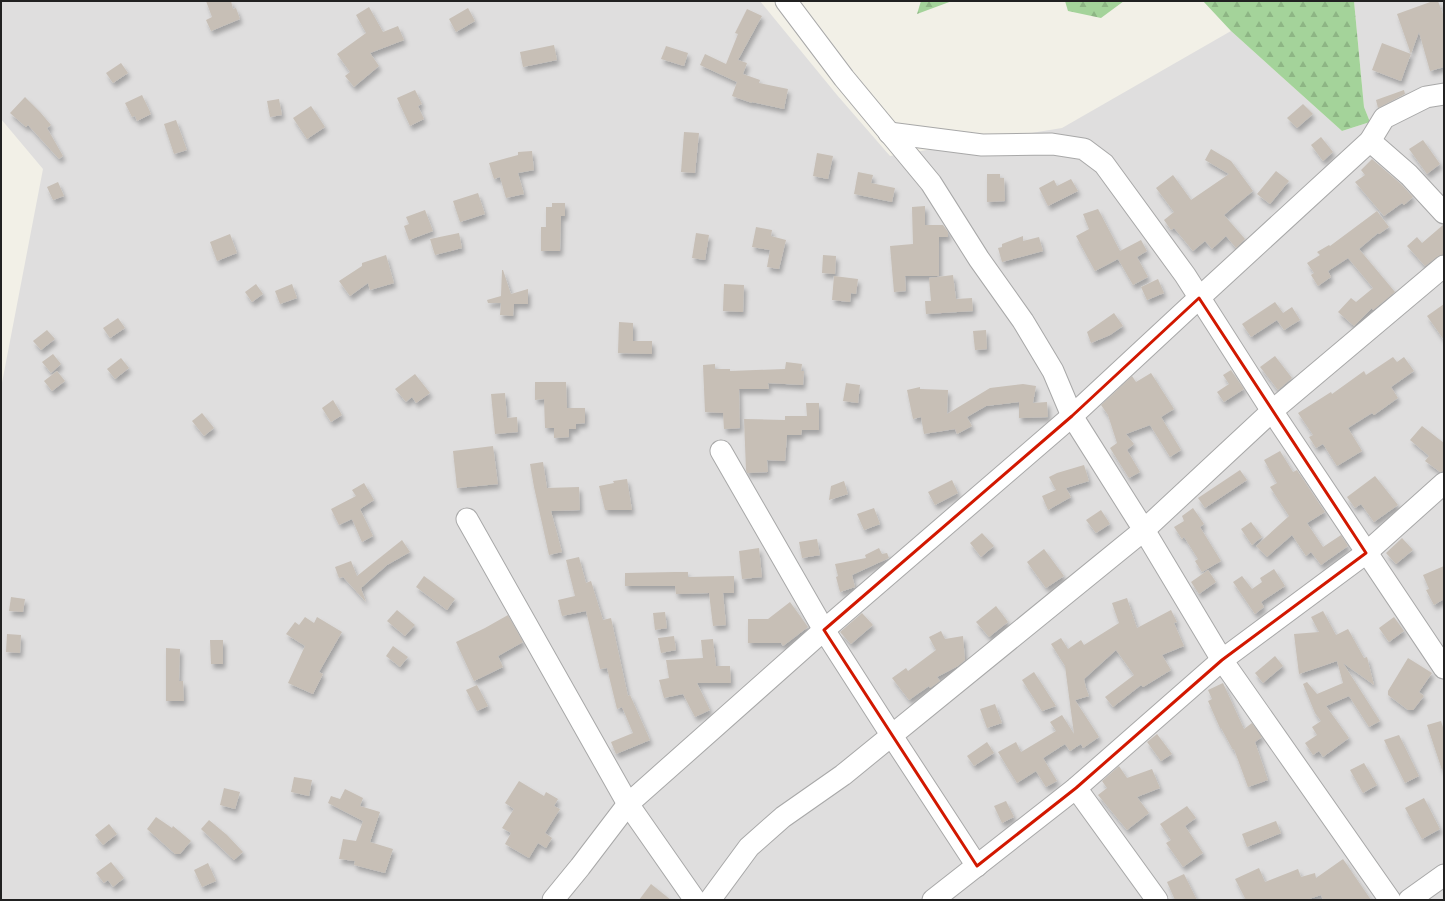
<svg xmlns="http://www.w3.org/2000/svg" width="1445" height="901" font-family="Manrope,sans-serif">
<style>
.residential{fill:#dfdede}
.forest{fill:url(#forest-firs)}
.building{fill:#c7bfb6;filter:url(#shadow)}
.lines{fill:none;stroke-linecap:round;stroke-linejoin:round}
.minor-casing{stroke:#a8a8a8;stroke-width:23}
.minor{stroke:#fff;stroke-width:21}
.marked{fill:none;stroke:#d21800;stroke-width:3;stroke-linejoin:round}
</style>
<defs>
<pattern id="forest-firs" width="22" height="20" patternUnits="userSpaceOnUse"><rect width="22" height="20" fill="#a4d39a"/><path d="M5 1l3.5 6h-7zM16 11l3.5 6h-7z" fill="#8db584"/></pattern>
<filter id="shadow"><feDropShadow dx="2.5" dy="4.5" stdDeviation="2" flood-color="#0004"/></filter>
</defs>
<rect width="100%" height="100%" fill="#f2f0e7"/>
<polygon class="residential" points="1,1 760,1 837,95 890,156 1062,128 1231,31 1342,131 1370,122 1364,107 1354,1 1444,1 1444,900 1,900 1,388 43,169 1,119"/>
<g class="forest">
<polygon points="921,1 952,1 917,14"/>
<polygon points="1065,1 1124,1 1101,18 1068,11"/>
<polygon points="1203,1 1354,1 1364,107 1370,122 1342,131 1231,31"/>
</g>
<g class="building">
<polygon points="206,1 231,1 233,9 236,8 240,19 211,31 206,20 212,17"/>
<polygon points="1433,1 1438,1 1444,17 1444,67 1430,71 1419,32 1401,81 1372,70 1382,43 1411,54 1397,14"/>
<polygon points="369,7 383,32 398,26 404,40 370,53 379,66 354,87 345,76 350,72 337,54 366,33 356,15"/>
<polygon points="468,8 475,21 456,32 449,19"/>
<polygon points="747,9 762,16 738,60 747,63 743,74 760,80 759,83 788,89 784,109 752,102 752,103 732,96 737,82 700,65 705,54 726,64 738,34 735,33"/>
<polygon points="554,45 557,60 523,67 520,52"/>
<polygon points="666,46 688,53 684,66 661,59"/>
<polygon points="121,63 128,73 113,83 106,73"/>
<polygon points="415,90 422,104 418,106 424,119 410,126 397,98"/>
<polygon points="1404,90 1405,94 1378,108 1376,100"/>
<polygon points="142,95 151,114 137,121 135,116 132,117 125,103"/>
<polygon points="25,97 40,112 51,125 47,128 63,156 59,159 28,125 26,127 10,113"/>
<polygon points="279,99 282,115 270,117 267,101"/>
<polygon points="1303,104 1313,114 1297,128 1287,118"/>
<polygon points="311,106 325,127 307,139 293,118"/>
<polygon points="176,120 187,150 174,154 164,124"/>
<polygon points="684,132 699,133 695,173 681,172"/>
<polygon points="1321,137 1333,152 1323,161 1311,145"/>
<polygon points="1423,140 1440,164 1427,174 1409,149"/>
<polygon points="1211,149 1231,161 1253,191 1224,215 1245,239 1236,248 1226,236 1212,249 1205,241 1193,251 1174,228 1171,230 1164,220 1174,212 1156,188 1173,175 1191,200 1229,174 1205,160"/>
<polygon points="532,151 534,170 518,173 524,194 506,198 500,177 494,179 489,163 518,155 518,152"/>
<polygon points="817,153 833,156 828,179 813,176"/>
<polygon points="1372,159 1401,184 1413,197 1404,205 1402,203 1384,216 1355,182 1365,175 1361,170"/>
<polygon points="1276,171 1289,181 1270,204 1257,194"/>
<polygon points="858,172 873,175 871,183 895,188 892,202 854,194"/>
<polygon points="987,174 1000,174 1000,178 1004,178 1005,201 987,202"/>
<polygon points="1071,179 1078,191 1048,206 1039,188 1054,180 1057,186"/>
<polygon points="58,182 64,196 53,200 47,187"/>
<polygon points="478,193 485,214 460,222 453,201"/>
<polygon points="552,203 565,203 565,216 561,216 560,251 541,251 541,227 546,227 546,207 552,207"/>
<polygon points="925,206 925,225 943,225 948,232 948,237 939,237 939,276 905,276 906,291 894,292 890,246 913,244 912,207"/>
<polygon points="1098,209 1120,251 1141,240 1147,251 1137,257 1148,277 1133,285 1118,259 1095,271 1076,236 1089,229 1083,214"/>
<polygon points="425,210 433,231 409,240 404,226 409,224 406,217"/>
<polygon points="1377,211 1389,227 1379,234 1378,233 1359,249 1395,292 1373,310 1372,308 1354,326 1338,312 1351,298 1356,302 1373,288 1348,258 1328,271 1331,277 1318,286 1311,275 1314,273 1307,263 1320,255 1317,252 1329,245 1330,246"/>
<polygon points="1443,225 1444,225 1444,254 1437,257 1425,266 1407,246 1417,237 1422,243"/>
<polygon points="756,227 772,230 771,236 786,240 779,269 767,267 770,250 752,247"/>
<polygon points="459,233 462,248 435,255 430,239"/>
<polygon points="696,233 709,235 705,260 692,258"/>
<polygon points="230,234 237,253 217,261 210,242"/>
<polygon points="1023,236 1023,241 1039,237 1043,251 1002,262 998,248 1002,247 1002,244"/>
<polygon points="386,255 394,283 370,290 368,283 350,296 339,281 362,266 362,263"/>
<polygon points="823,255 836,256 835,274 822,273"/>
<polygon points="502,270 503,270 511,294 528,289 528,304 514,304 513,316 500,315 501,303 488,303 487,300 501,296"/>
<polygon points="953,275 956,299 972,298 973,311 926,314 925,301 931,301 929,278"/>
<polygon points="834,276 858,279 856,294 851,293 850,302 832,300"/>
<polygon points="1158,279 1164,293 1147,300 1141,287"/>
<polygon points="256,284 263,294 252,302 245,292"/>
<polygon points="292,284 297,298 280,304 275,291"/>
<polygon points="724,284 744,285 743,312 723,311"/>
<polygon points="1275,302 1283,313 1292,307 1300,320 1284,330 1277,320 1251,337 1242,324"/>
<polygon points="1444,304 1444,340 1427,316"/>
<polygon points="1114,313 1123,326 1110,335 1091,343 1087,332"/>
<polygon points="118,318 125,328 110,338 103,328"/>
<polygon points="619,322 633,323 633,341 652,341 652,354 618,353"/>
<polygon points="47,330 55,339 41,350 33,341"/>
<polygon points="986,330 987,349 975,350 973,331"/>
<polygon points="53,354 61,364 51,373 42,362"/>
<polygon points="1275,356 1292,378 1278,390 1260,367"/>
<polygon points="1393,357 1397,362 1404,357 1414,371 1391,387 1398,398 1374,415 1372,413 1348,428 1362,451 1337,466 1323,444 1316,448 1309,437 1313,435 1298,413 1331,392 1332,394 1364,371 1366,375"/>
<polygon points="121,358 129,368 115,379 107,369"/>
<polygon points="786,362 802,364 801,371 804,371 803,385 768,383 769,389 739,389 740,428 724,429 723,413 705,412 703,365 715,364 715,369 730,369 730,371 785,369"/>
<polygon points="1231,370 1244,389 1224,402 1217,392 1229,384 1223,375"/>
<polygon points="57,371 65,381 52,391 44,381"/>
<polygon points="1151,373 1174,409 1161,417 1181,450 1170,457 1150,425 1126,434 1134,444 1127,450 1140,472 1129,478 1110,448 1117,443 1108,415 1101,405 1132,376 1136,382"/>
<polygon points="415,374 430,393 416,403 412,397 406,402 395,389"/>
<polygon points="535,382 566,382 567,408 585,408 585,423 576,424 576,429 569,429 569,437 554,438 554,428 545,428 544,399 535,400"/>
<polygon points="846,383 860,385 858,403 843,401"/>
<polygon points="1023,384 1036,386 1033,403 1047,402 1048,417 1019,418 1019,402 986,406 967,417 972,426 957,434 955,429 924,434 921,417 913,419 907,390 920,387 920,389 948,390 947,414 990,388"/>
<polygon points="505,393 507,418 517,417 518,432 495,434 491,394"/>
<polygon points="333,400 342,415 331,422 322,408"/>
<polygon points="806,403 819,403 819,430 802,430 801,435 787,435 785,461 767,460 768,472 747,473 746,470 744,419 785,420 785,416 807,416"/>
<polygon points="202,413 214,428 204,436 192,421"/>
<polygon points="1422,426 1444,443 1444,471 1440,472 1425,461 1429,456 1410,440"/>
<polygon points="493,446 498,484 457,488 453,451"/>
<polygon points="1280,451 1293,472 1297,470 1325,512 1307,523 1323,547 1341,535 1348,546 1321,565 1311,552 1306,556 1292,535 1267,557 1256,546 1289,516 1270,487 1277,483 1264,460"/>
<polygon points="543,462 547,488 579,487 580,510 551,511 562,552 549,555 534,487 530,464"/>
<polygon points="1084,465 1089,481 1066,488 1071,497 1048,510 1042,496 1056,490 1049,477 1057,473"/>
<polygon points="1240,470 1247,480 1205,508 1198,498"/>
<polygon points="1375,476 1398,505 1374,522 1361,504 1355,508 1347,497"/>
<polygon points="627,479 632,510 605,510 599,486 614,483 613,481"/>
<polygon points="952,480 958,493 935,505 928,492"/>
<polygon points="844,481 848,494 829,500 831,486"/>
<polygon points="364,483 374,500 360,509 373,536 362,542 352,519 339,525 331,509 356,496 352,490"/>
<polygon points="874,508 880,524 864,530 857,514"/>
<polygon points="1193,508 1204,524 1200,527 1221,561 1202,572 1195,561 1198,559 1184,537 1182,539 1174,527 1184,521 1182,516"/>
<polygon points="1101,510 1110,524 1096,533 1086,520"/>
<polygon points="1251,522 1262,537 1252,545 1241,529"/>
<polygon points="982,533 994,546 981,557 970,543"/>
<polygon points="1402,538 1413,550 1396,564 1386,553"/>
<polygon points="817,539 820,555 802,558 799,542"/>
<polygon points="402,540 410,552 387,565 361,588 366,602 343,577 339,578 335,567 351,561 357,576"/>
<polygon points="759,548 762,577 742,579 739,551"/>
<polygon points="879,548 882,554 887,553 889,558 852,575 855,587 840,592 836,577 838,576 835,564 866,558 865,555"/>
<polygon points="1044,549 1064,576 1046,588 1027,562"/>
<polygon points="579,557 586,583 591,581 603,620 611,618 628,696 630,695 650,740 616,754 611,742 633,733 622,707 617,709 607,668 600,669 586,611 562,616 558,600 575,596 566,560"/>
<polygon points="1444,566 1444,599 1434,605 1426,590 1429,589 1423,575"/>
<polygon points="1274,569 1285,586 1261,602 1264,607 1255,614 1233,582 1242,576 1252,589 1262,582 1260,578"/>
<polygon points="1208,570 1216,582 1199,594 1191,582"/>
<polygon points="675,572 688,572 688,577 734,576 734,593 723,593 726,625 713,626 709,593 676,594 675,586 625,586 625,573"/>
<polygon points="424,576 455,599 447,610 416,587"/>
<polygon points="11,597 25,599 23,612 9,611"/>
<polygon points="1127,598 1137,628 1171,610 1177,622 1174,623 1184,646 1162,655 1171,670 1143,687 1141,685 1113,707 1105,697 1134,675 1116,650 1084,679 1086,688 1089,696 1075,700 1099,737 1083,748 1081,744 1070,751 1065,744 1043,758 1057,781 1046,787 1036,771 1017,783 998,752 1016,742 1021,752 1056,731 1050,722 1062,715 1074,734 1065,666 1051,644 1061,638 1068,649 1081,640 1084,645 1119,623 1112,603"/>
<polygon points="790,602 808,627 783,646 781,643 748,643 748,619 768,619"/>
<polygon points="996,606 1008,622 989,637 976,622"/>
<polygon points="397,610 415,625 405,636 387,621"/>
<polygon points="1323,611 1336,635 1348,629 1364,658 1367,657 1374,685 1343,663 1380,721 1369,727 1349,696 1326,706 1349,738 1323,757 1319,751 1313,755 1305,743 1317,735 1312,727 1321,721 1315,713 1303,684 1307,682 1317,694 1343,683 1337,661 1299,674 1294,634 1319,632 1311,617"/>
<polygon points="665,612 667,628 655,630 653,613"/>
<polygon points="862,613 873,625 851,644 840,632"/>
<polygon points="508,615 523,642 498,656 503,667 474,681 456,642 485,628"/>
<polygon points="305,617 314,623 317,617 342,632 319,672 323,674 313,694 288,683 305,646 286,634 295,622 299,625"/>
<polygon points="1394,617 1404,631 1389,642 1379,628"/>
<polygon points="941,631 945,639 963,636 965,660 958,666 937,677 940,681 930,688 929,686 909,700 892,678 906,668 908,671 936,650 929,637"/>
<polygon points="7,634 21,635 20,653 6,652"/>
<polygon points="674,636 676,650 661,653 658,638"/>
<polygon points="713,639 716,666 730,666 731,683 697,683 710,710 695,717 683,694 664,698 659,680 669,678 666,660 703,658 701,640"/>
<polygon points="210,640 223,640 223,664 211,664"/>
<polygon points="393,646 408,657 400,667 386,656"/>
<polygon points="166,648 180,649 179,681 183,681 184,701 166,701"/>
<polygon points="1275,656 1283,666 1263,683 1255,673"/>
<polygon points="1408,658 1432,673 1419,692 1424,696 1413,710 1408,710 1388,695 1388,691"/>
<polygon points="1034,672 1056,706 1042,711 1022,680"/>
<polygon points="1223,683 1244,729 1252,723 1262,737 1255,742 1268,780 1248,787 1234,749 1233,750 1221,728 1220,728 1208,701 1212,699 1208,690"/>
<polygon points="477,685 488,706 477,711 466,690"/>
<polygon points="995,704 1002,723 987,728 980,709"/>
<polygon points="1441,721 1444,731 1444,769 1442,770 1427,725"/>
<polygon points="1157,734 1172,754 1161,761 1147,742"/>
<polygon points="1399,735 1419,776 1405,783 1384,740"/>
<polygon points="987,742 994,753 974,766 967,756"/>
<polygon points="1364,763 1377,785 1363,793 1350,770"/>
<polygon points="1119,766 1127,778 1152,769 1160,788 1137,797 1149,813 1127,830 1098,795 1107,788 1102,781"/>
<polygon points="294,777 312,780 309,796 291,792"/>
<polygon points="519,781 544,796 546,792 558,799 554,806 560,809 545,833 552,838 546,848 538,843 529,858 505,844 511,833 502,828 514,809 505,803"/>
<polygon points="224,788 240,792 235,809 220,805"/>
<polygon points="345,789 363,798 360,806 380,812 370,842 393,849 385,873 354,865 355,861 339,859 343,839 356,841 363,821 328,803 331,796 340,799"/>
<polygon points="1424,798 1440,829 1422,839 1405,808"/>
<polygon points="1006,801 1014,817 1002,823 994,806"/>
<polygon points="1187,806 1196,818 1185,826 1203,853 1183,867 1166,843 1171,840 1160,824"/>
<polygon points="156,817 172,828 173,826 191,841 180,854 175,854 147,829"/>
<polygon points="209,820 227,835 243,852 234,860 201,829"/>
<polygon points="1276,821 1281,833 1247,847 1242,834"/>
<polygon points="109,824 117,834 103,845 95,835"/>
<polygon points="1343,859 1371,900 1323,900 1321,895 1306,900 1246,900 1235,879 1259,868 1265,882 1298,869 1301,877 1315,873 1316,878"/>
<polygon points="111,862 124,878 113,887 108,880 104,883 96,873"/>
<polygon points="208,863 216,881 202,887 194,870"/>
<polygon points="1184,874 1197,900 1175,900 1167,882"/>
<polygon points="651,884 671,900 639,900"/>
</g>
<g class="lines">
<defs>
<g id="minor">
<polyline points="786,1 844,78 931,183 979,259 1023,321 1053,371 1072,416 1144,530 1222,660 1390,900"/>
<polyline points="889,133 982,145 1052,144 1084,149 1104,164 1185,275 1272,411 1444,668"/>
<polyline points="1370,141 1409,175 1444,213"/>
<polyline points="721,451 824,630 892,736 977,866"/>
<polyline points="467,519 628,804 695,900"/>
<polyline points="1076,788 1157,900"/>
<polyline points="553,900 580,867 628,804 824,630 1072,416 1199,298 1370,141 1384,118 1426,97 1444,94"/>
<polyline points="710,900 749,847 783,817 843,775 1144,530 1272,411 1444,266"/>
<polyline points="933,900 1076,788 1222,660 1366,553 1444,483"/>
<polyline points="1409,900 1444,875"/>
</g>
</defs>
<use href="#minor" class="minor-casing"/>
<use href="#minor" class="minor"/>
</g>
<path class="marked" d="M 1199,298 L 1366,553 L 1222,660 L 1076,788 L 977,866 L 824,630 L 1072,416 Z"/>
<rect width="1445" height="901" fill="none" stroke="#212121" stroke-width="4"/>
</svg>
